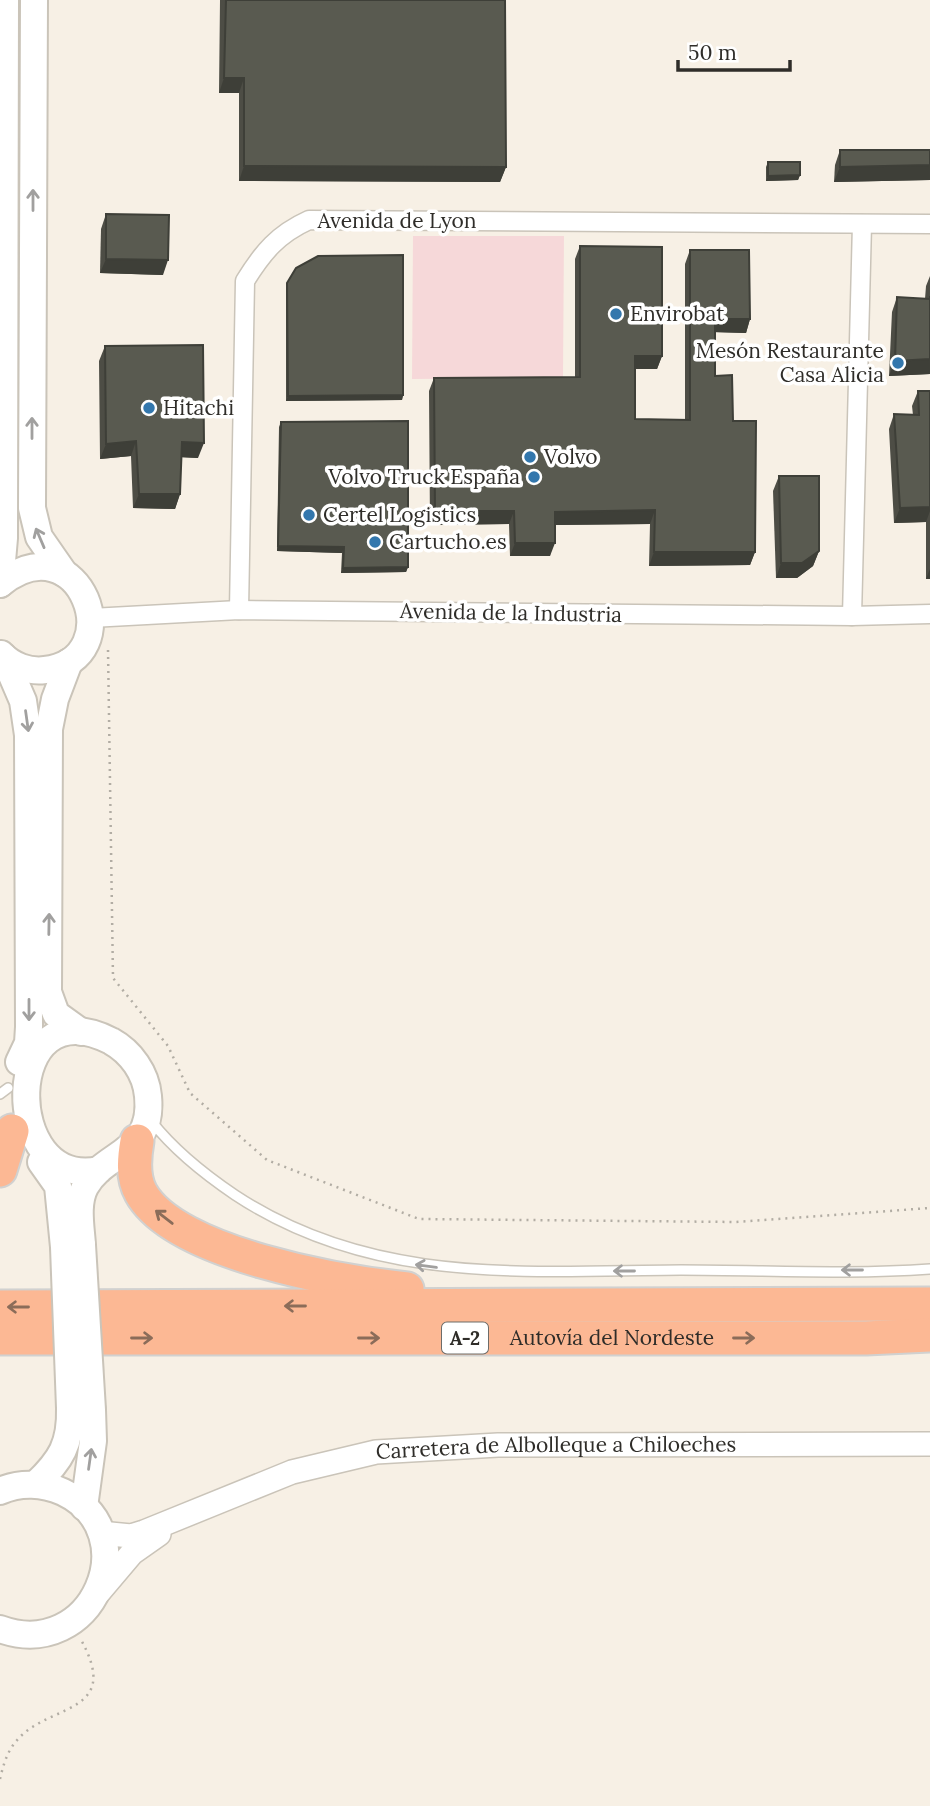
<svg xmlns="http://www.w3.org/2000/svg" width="930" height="1806" font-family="Lora,serif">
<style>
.green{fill:#f6d8d9}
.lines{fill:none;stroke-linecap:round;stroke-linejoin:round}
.service-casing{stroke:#cac4b9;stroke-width:12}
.minor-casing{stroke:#cac4b9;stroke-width:21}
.tertiary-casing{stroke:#cac4b9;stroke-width:26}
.secondary-casing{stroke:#cac4b9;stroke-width:30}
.motorway-casing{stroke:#d1d1d0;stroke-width:37}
.path{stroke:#b2ada4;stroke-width:2.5;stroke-dasharray:2 5;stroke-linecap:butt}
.service{stroke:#fff;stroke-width:9}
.minor{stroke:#fff;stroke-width:18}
.tertiary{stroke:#fff;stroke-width:23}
.secondary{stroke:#fff;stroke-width:26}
.motorway{stroke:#fcb894;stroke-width:33}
.secondary-bridge-casing{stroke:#cac4b9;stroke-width:30;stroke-linecap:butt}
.secondary-bridge{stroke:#fff;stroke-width:26}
.wall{fill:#4d4d45}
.shaded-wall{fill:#3e3f38}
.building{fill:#595a50;stroke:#3e3f38;stroke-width:2}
.oneway{stroke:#a1a09f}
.oneway2{stroke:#8b6c59}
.poi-dot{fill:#3377ad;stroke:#fff;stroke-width:2.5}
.labels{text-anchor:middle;stroke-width:7;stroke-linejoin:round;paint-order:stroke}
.shield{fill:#fff;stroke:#6d6c69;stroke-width:2}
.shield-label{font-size:19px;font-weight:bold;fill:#2f2d29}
.street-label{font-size:21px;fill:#2f2d29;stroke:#fff}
.poi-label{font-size:21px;fill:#2f2d29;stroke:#fff;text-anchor:start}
</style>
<rect width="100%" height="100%" fill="#f7f0e5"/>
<polygon class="green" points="413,236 564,236 563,378 412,379"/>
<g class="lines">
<defs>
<g id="service">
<polyline points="0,1094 8,1088"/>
<path d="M 152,1122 C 175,1151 204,1174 235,1195 C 373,1286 524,1271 681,1270 C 764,1270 848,1275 930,1269"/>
</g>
<g id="minor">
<path d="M 239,610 L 245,281 C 263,252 278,234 309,220 L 930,224"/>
<polyline points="852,616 862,224"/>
<polyline points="91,618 239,610 852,616 930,614"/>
</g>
<g id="tertiary">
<path id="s1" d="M 100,1533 L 131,1536 L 144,1532 L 292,1472 L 376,1452 L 498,1445 L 930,1444"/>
<polyline points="99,1592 132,1553 159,1534"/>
</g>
<g id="secondary">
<polyline points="34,0 32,508 39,537 64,573"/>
<polyline points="0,584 4,538 5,0"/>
<path d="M 0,584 C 80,519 132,659 45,670 C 29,672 12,666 1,654"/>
<polyline points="4,657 23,701 28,735 29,1027 28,1043 19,1062"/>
<polyline points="69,662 55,699 49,729 48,992 56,1014 81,1032"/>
<polyline points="41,1162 58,1186 64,1247"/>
<path d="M 82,1245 C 81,1228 76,1204 85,1187 C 104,1151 154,1155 148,1096 C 146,1073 131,1052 111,1041 C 0,984 0,1191 99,1170"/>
<path d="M 36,1484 C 61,1460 71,1444 70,1408"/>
<path d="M 0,1491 C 20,1482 43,1483 63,1492 C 148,1532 93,1663 0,1629"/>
<polyline points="84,1507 93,1441 92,1410"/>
</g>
<g id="motorway">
<path d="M 137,1141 C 134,1158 132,1177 141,1193 C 175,1254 341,1282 407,1289"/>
<polyline points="0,1170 12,1131"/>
<polyline points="0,1307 930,1304"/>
<path id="s2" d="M 0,1338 L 866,1338 L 930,1335"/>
</g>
</defs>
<use href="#service" class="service-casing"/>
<use href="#minor" class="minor-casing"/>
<use href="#tertiary" class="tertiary-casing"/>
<use href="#secondary" class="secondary-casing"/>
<use href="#motorway" class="motorway-casing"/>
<g class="path">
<polyline points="108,650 113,978 168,1046 190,1093 267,1160 419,1219 736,1222 930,1208"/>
<path d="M 0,1779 C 4,1762 8,1748 22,1735 C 55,1704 122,1712 80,1638"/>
</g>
<use href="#service" class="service"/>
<use href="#minor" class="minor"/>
<use href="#tertiary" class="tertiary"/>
<use href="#secondary" class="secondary"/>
<use href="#motorway" class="motorway"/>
<defs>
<g id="secondary-bridge">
<polyline points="82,1245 92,1410"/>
<polyline points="64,1247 70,1408"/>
</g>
</defs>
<use href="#secondary-bridge" class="secondary-bridge-casing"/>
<use href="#secondary-bridge" class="secondary-bridge"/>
</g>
<g class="wall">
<polygon points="220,0 505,0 506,167 500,182 239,181 239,93 219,93"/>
<polygon points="840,150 930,150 930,180 834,182 835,165"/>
<polygon points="768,162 800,175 798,180 766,181 766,167"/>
<polygon points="106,214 163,275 100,273 101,229"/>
<polygon points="580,246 662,356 657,369 635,369 635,419 685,420 685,264 690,250 750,319 746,333 715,332 715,376 733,421 755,552 750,565 649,566 650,524 555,525 550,556 510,556 509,524 430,525 429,391 434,378 575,377 575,259"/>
<polygon points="930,276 930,374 889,376 892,312 897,297 925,299 926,286"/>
<polygon points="287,283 403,395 402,400 286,401 286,288"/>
<polygon points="105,346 198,458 181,457 180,494 175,509 133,508 131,456 100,459 99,361"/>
<polygon points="918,391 930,391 930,579 926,579 926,522 894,523 889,429 894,414 913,415 912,406"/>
<polygon points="281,422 408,567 406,572 341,573 342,553 277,551 279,427"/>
<polygon points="779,476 819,551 813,566 797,578 776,578 773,491"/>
</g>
<g class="shaded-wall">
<polygon points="224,78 244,78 239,93 219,93"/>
<polygon points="930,165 930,180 834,182 840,167"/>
<polygon points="244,166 506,167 500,182 239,181"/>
<polygon points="800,175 798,180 766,181 768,176"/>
<polygon points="106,259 168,260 163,275 100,273"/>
<polygon points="715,319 750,319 746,333 710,332"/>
<polygon points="635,356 662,356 657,369 630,369"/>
<polygon points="930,359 930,374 889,376 895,361"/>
<polygon points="403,395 402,400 286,401 288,396"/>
<polygon points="136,441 131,456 100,459 106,444"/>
<polygon points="182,442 204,443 198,458 176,457"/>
<polygon points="139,494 180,494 175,509 133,508"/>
<polygon points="930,507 930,511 926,522 894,523 900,508"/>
<polygon points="655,510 650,524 551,525 555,512"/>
<polygon points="435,511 514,511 509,524 430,525"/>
<polygon points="515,543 555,543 550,556 510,556"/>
<polygon points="278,546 344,547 342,553 277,551"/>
<polygon points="819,551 813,566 797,578 776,578 781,563"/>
<polygon points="654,552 755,552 750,565 649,566"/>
<polygon points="408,567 406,572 341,573 343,568"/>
<polygon points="930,569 930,579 926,579"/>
</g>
<g class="building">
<polygon points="226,0 505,0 506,167 244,166 244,78 224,78"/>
<polygon points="840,150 930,150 930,165 840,167"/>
<polygon points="768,162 800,162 800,175 768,176"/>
<polygon points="106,214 169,215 168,260 106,259"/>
<polygon points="580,246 662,247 662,356 635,356 635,419 690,420 690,250 749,250 750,319 715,319 715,376 732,375 733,421 756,421 755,552 654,552 655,510 555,512 555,543 515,543 514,511 435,511 434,378 580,377"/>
<polygon points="403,255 403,395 288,396 287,283 296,268 318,256"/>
<polygon points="930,296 930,359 895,361 897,297 930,299"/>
<polygon points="203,345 204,443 182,442 180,494 139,494 136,441 106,444 105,346"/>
<polygon points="918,391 930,391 930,507 900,508 894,414 919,415"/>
<polygon points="408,421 408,567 343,568 344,547 278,546 281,422"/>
<polygon points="779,476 819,476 819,551 802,563 781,563"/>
</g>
<defs><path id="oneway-shaft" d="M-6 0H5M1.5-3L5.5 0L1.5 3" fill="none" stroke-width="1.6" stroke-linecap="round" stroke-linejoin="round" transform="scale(1.75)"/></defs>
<g class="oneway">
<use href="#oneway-shaft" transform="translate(33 200) rotate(-90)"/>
<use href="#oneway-shaft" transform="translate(32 428) rotate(-90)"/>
<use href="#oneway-shaft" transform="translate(40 538) rotate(-113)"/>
<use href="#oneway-shaft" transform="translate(27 721) rotate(82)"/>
<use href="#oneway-shaft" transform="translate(49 924) rotate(-89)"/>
<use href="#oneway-shaft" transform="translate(29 1010) rotate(90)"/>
<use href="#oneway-shaft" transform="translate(426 1266) rotate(-172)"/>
<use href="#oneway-shaft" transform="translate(852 1270) rotate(180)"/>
<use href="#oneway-shaft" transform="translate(624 1271) rotate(180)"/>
<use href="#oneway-shaft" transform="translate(90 1459) rotate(-82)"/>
</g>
<g class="oneway2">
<use href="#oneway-shaft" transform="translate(164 1217) rotate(-142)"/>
<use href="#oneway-shaft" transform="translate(295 1306) rotate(180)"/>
<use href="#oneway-shaft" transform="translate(18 1307) rotate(180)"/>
<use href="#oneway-shaft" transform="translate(142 1338)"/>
<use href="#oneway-shaft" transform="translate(369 1338)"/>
<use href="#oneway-shaft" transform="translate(744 1338)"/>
</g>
<g class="poi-dot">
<circle cx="616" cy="314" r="7"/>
<circle cx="898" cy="363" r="7"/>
<circle cx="149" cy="408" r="7"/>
<circle cx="530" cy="457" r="7"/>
<circle cx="534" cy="477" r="7"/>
<circle cx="309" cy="515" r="7"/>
<circle cx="375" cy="542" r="7"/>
</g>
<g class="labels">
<rect class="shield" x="442" y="1322.5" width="46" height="31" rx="5"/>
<g class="shield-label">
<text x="465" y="1345">A-2</text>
</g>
<g class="street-label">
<text x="397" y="228">Avenida de Lyon</text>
<text transform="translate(511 613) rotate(1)" y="7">Avenida de la Industria</text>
<text dy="7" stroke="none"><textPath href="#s2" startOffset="612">Autovía del Nordeste</textPath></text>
<text dy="7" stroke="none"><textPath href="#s1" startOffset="471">Carretera de Albolleque a Chiloeches</textPath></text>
</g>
<g class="poi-label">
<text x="630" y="321">Envirobat</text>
<text x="884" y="358" text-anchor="end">Mesón Restaurante<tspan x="884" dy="24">Casa Alicia</tspan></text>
<text x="163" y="415">Hitachi</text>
<text x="544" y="464">Volvo</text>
<text x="520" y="484" text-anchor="end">Volvo Truck España</text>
<text x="323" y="522">Certel Logistics</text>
<text x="389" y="549">Cartucho.es</text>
</g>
</g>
<path d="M678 60v10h112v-10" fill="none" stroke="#2f2d29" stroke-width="3.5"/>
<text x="688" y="60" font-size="21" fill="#2f2d29" stroke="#ffffff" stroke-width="5" paint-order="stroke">50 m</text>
</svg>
